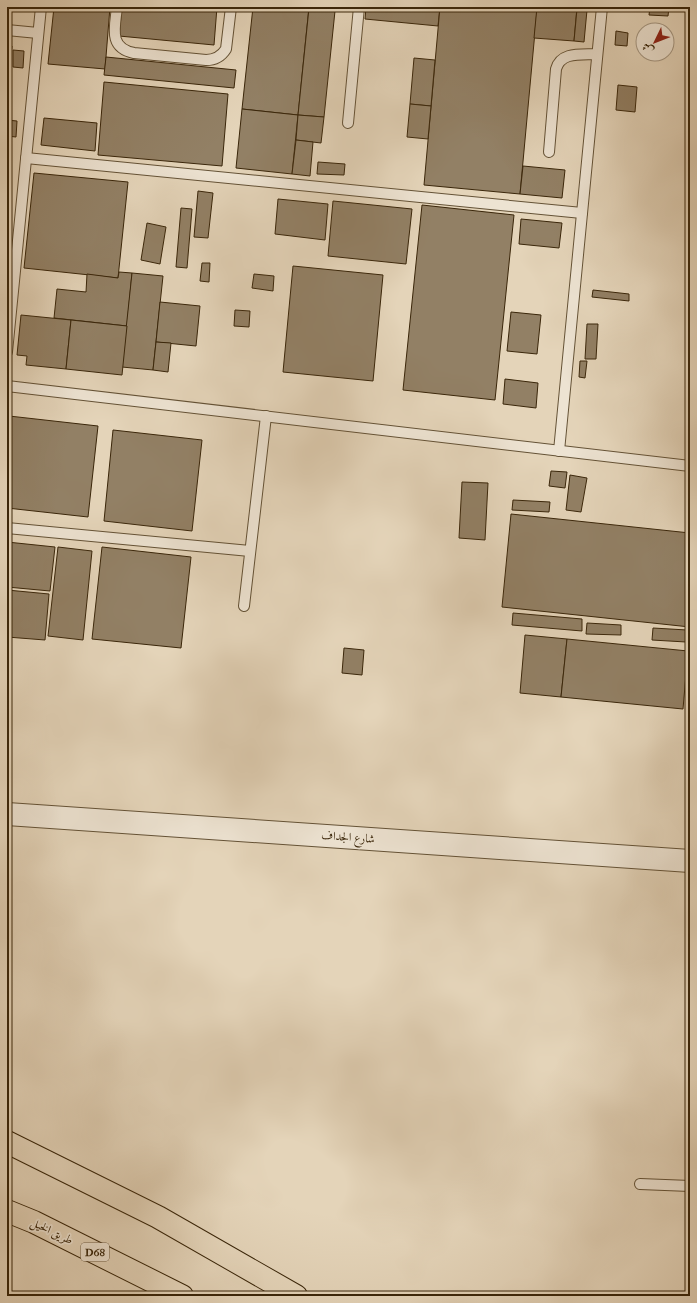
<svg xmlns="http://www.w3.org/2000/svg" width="697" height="1303" font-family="'IM FELL French Canon',Amiri,serif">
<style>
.building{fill:#928065;stroke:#3a260a}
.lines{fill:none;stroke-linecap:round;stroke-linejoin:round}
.service-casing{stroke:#645236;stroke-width:12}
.tertiary-casing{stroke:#645236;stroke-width:24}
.motorway-casing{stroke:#3a260a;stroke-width:24}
.service{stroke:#ede3d2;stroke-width:10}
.tertiary{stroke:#ede3d2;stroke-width:22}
.motorway{stroke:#e4d4b9;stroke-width:22}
.labels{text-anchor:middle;stroke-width:3.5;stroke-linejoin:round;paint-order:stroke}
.shield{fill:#ede3d2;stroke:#705f46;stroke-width:1}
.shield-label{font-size:11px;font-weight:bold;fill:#3a260a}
.street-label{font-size:12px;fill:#3a260a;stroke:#ede3d2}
</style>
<rect width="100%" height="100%" fill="#e4d4b9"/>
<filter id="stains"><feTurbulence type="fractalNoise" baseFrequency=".005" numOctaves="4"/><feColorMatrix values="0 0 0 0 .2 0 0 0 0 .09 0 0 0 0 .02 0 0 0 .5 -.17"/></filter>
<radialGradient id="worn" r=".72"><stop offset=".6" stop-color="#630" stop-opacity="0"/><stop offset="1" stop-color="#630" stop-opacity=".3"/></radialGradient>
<g class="building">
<polygon points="7,7 18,7 18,11 7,9"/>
<polygon points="54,7 110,7 105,69 48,64"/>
<polygon points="122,7 217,7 214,45 119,36"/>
<polygon points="253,7 309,7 298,115 242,109"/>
<polygon points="366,7 440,7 438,26 365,19"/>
<polygon points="440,7 501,7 537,10 520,194 424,185"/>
<polygon points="501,7 537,7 537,10"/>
<polygon points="537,7 577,7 574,41 534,38"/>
<polygon points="650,7 669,7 668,16 649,15"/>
<polygon points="309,8 335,11 324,117 298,115"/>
<polygon points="577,9 587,10 584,42 574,41"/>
<polygon points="616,31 628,33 627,46 615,45"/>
<polygon points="7,45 12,46 7,96"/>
<polygon points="13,50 24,51 23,68 13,67"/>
<polygon points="106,57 236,70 234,88 104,75"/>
<polygon points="414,58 435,60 431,106 410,104"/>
<polygon points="104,82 228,94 222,166 98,155"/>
<polygon points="618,85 637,87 635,112 616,110"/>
<polygon points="410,104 431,106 428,139 407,137"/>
<polygon points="242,109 298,115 292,174 236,168"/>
<polygon points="298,115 324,117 321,143 296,140"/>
<polygon points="44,118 97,123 95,151 41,145"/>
<polygon points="7,120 17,121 16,137 7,136"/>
<polygon points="296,140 313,142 310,176 292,174"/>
<polygon points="318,162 345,164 344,175 317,174"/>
<polygon points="523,166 565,170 562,198 520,194"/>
<polygon points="34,173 128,182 118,278 24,268"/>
<polygon points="198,191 213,193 208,238 194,237"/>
<polygon points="278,199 328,204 325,240 275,234"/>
<polygon points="333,201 412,209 406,264 328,256"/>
<polygon points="422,205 514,215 495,400 403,390"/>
<polygon points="181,208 192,209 187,268 176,267"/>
<polygon points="521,219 562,223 559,248 519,244"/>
<polygon points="147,223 166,227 160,264 141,260"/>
<polygon points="202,263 210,263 209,282 200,281"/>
<polygon points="293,266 383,275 373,381 283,372"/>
<polygon points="119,272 132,273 127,326 54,318 57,289 86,292 87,274 118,278"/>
<polygon points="132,273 163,276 153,370 122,367"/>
<polygon points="254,274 274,276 273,291 252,288"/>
<polygon points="593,290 629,294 629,301 592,297"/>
<polygon points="160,302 200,306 196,346 156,342"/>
<polygon points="235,310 250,311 249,327 234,326"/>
<polygon points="511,312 541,315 537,354 507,351"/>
<polygon points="21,315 71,320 66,369 26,365 27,356 17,355"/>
<polygon points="71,320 127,326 122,375 66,369"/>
<polygon points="587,324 598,324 596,359 585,359"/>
<polygon points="156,342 171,343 168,372 153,370"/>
<polygon points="580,361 587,361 585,378 579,377"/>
<polygon points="505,379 538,383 536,408 503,404"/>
<polygon points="9,416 98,426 88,517 7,508 7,435"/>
<polygon points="113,430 202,440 192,531 104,521"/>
<polygon points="551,471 567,472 565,488 549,486"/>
<polygon points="570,475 587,478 581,512 566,510"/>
<polygon points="462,482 488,483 485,540 459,538"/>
<polygon points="513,500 550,502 549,512 512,510"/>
<polygon points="511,514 690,533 690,627 502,607"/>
<polygon points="7,542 55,547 50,591 7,587"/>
<polygon points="58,547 92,551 83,640 48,636"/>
<polygon points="102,547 191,557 181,648 92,639"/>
<polygon points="7,590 49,594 45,640 7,637"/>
<polygon points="513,613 582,619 582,631 512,625"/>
<polygon points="587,623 621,625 621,635 586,634"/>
<polygon points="653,628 687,630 686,642 652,640"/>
<polygon points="525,635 567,639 561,697 520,693"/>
<polygon points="567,639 688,651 683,709 561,697"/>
<polygon points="344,648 364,650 362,675 342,673"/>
</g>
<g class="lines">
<defs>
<g id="service">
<path d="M 117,7 C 115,27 108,48 134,53 L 206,60 C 215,60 221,57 226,49 L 231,7"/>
<polyline points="7,30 38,33"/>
<polyline points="348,123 359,7"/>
<path d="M 549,152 L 556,69 C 561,51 582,55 597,54"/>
<polyline points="26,158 582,213"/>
<polyline points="7,352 41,7"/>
<polyline points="7,386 690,466"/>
<polyline points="559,451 602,7"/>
<polyline points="7,528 250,551"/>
<polyline points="244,606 266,416"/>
<polyline points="640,1184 690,1186"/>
</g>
<polyline id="tertiary" points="7,814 690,861"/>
<g id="motorway">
<polyline points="7,1142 158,1217 296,1296"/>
<polyline points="7,1211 34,1222 182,1296"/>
</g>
</defs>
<use href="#service" class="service-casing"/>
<use href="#tertiary" class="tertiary-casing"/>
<use href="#motorway" class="motorway-casing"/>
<use href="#service" class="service"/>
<use href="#tertiary" class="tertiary"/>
<use href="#motorway" class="motorway"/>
</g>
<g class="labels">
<rect class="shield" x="81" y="1243" width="28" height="18" rx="3"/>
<g class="shield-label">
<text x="95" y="1256">D68</text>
</g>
<g class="street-label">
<text transform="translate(348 837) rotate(4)" y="4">شارع الجداف</text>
<text transform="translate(52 1231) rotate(26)" y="4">طريق الخيل</text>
</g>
</g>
<rect width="697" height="1303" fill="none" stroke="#e4d4b9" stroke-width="24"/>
<rect x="8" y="8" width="681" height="1287" fill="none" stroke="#3a260a" stroke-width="2"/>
<rect x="12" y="12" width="673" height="1279" fill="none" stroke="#3a260a"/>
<g transform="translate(655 42) rotate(227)"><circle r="19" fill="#ede3d2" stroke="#a59782"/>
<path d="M0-3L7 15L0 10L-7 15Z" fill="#8f2418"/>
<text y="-6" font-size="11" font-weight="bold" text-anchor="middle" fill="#3a260a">ش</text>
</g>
<rect width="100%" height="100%" filter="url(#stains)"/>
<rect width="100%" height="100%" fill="url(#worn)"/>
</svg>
